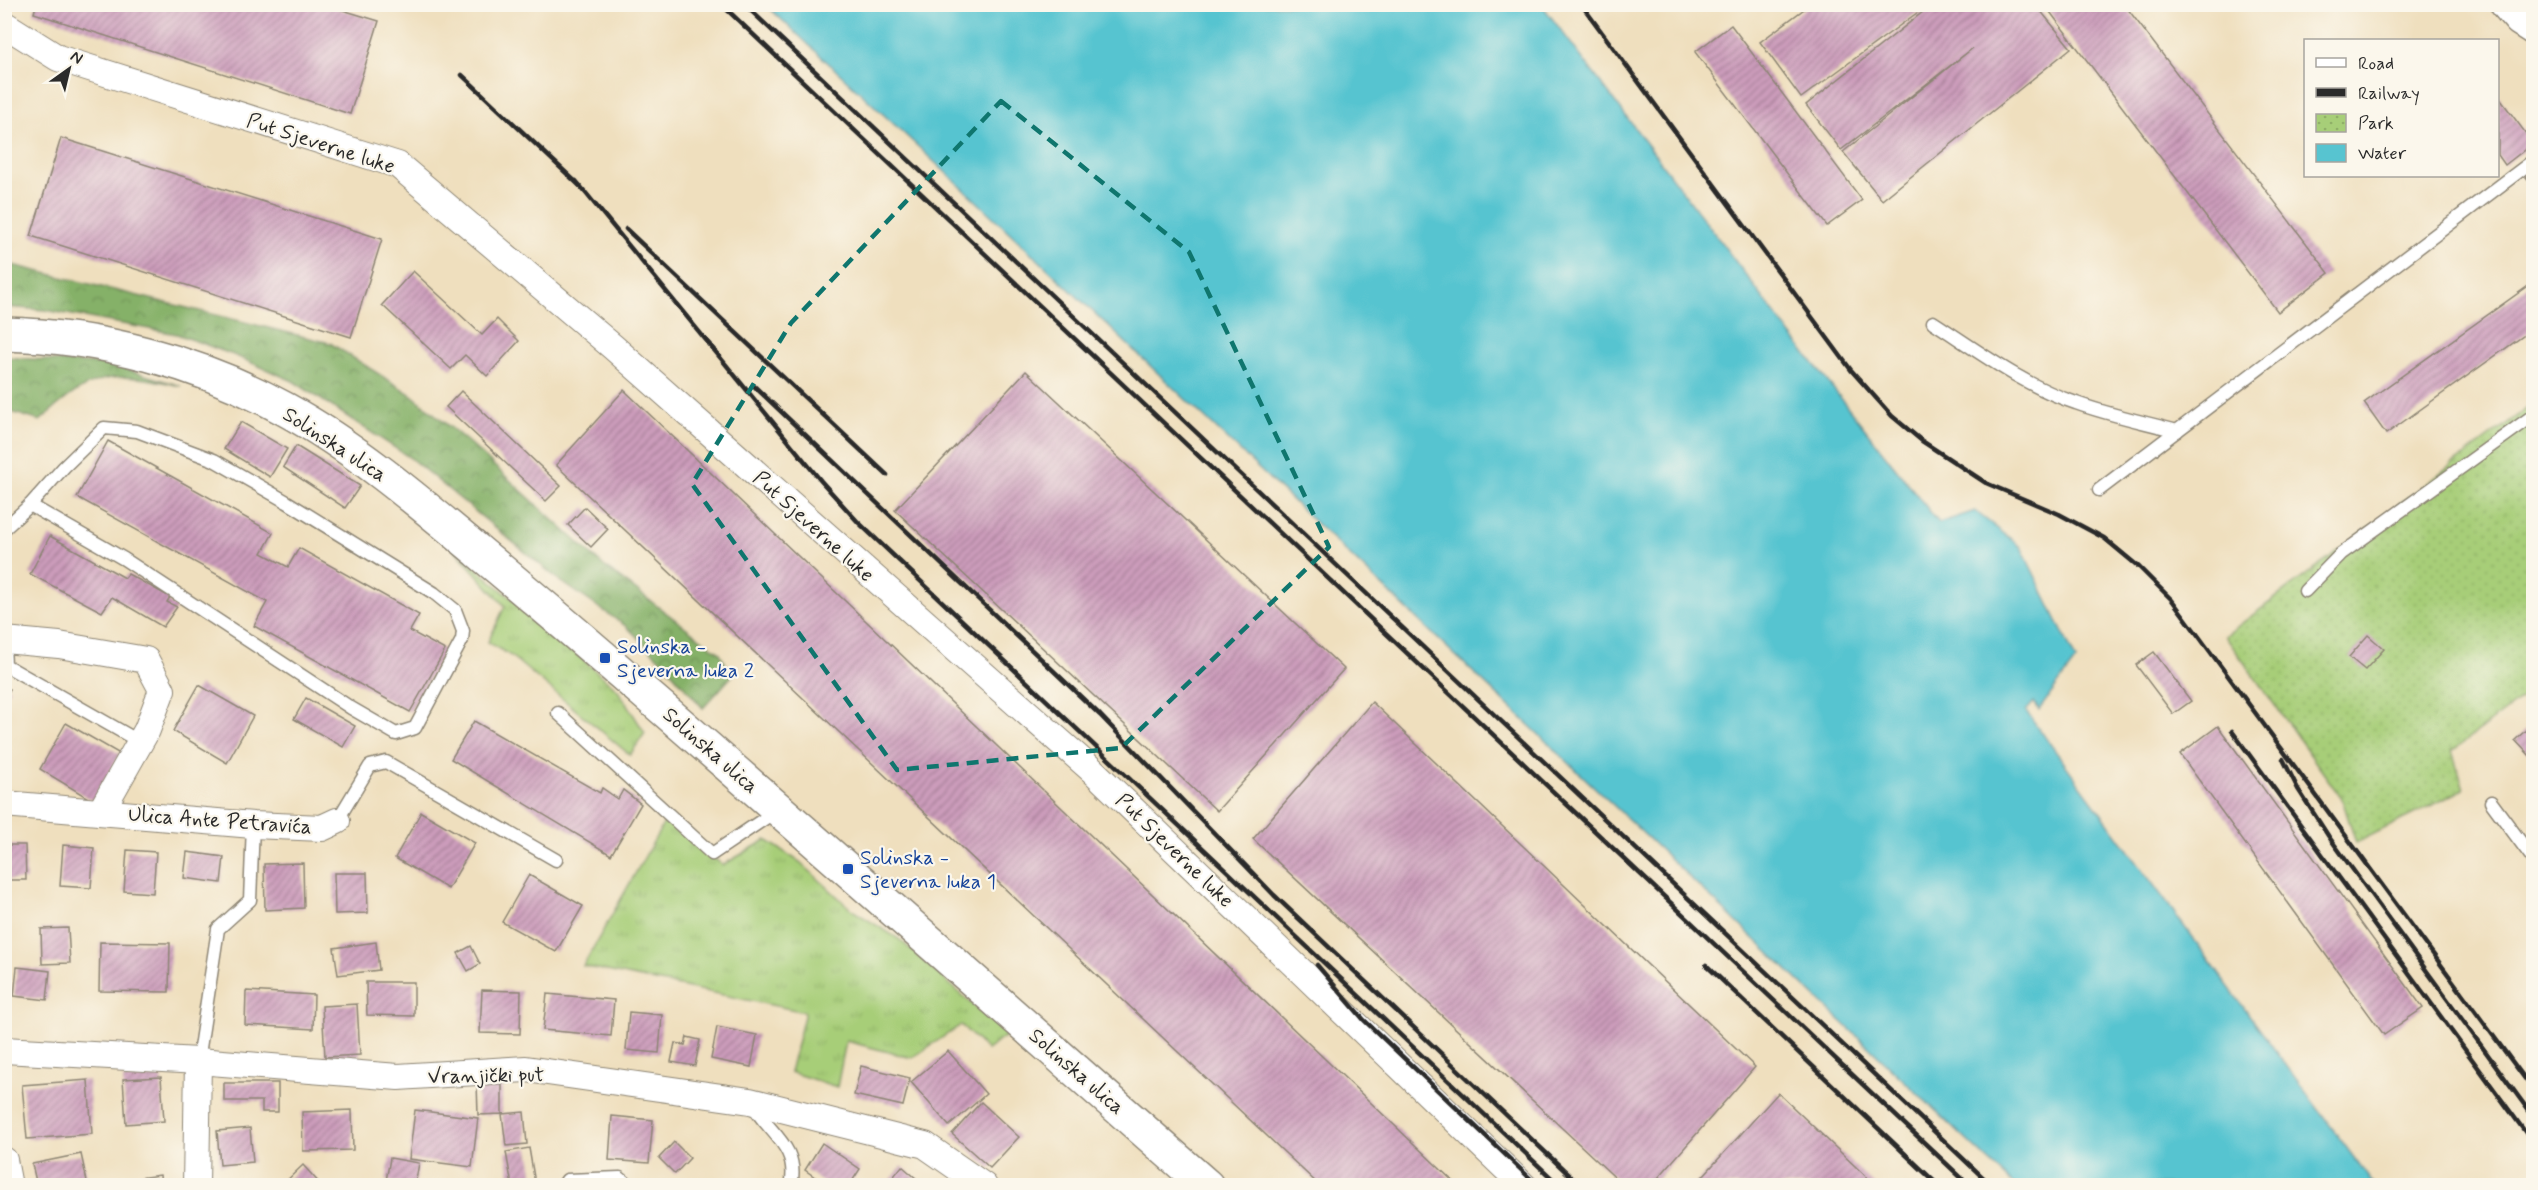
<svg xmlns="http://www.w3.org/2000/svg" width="2538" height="1190" font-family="Mynerve,sans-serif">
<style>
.grass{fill:url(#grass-tufts);stroke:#697c52;stroke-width:1.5}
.forest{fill:url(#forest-crowns);stroke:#586e4a;stroke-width:1.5}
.park{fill:url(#park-dots);stroke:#697c52;stroke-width:1.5}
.water{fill:#57c4d0;stroke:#41787e;stroke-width:1.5}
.building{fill:url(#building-hatch)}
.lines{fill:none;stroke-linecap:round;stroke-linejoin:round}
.service-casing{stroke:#8d8574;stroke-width:15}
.minor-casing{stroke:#8d8574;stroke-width:28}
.secondary-casing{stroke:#8d8574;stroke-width:36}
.primary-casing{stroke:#8d8574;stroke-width:36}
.service{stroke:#fff;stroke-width:12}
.minor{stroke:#fff;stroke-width:26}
.secondary{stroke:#fff;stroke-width:33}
.primary{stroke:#fff;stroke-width:33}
.rail{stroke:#2b2b2b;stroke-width:4.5}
.marked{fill:none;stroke:#0f766e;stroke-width:4.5;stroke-dasharray:12 8;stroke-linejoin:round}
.transit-dot{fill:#1a4fb4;stroke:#fbf7ec;stroke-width:2}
.labels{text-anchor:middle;stroke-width:4.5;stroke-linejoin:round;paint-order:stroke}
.street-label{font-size:21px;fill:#2b2b2b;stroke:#fbf7ec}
.transit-label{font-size:21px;fill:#164399;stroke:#fbf7ec;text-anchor:start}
</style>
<defs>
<pattern id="grass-tufts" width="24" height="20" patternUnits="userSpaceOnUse" patternTransform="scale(1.5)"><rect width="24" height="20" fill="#a7ce78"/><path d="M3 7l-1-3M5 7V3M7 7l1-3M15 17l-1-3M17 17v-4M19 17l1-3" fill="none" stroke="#90b168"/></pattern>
<pattern id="forest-crowns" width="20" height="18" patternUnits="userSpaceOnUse" patternTransform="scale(1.5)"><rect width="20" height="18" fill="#85b168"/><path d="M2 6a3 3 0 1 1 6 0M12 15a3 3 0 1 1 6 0" fill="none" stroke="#6d9056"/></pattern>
<pattern id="park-dots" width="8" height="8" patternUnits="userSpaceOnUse" patternTransform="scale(1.5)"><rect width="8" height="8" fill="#a7ce78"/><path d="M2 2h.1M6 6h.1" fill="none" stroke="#90b168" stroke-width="1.8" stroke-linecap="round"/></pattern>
<pattern id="building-hatch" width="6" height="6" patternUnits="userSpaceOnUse" patternTransform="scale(1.5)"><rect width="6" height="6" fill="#cc9cbb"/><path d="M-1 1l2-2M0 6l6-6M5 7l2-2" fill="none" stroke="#a67f98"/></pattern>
</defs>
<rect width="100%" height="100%" fill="#fbf7ec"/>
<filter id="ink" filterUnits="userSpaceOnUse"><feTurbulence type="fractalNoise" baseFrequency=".0167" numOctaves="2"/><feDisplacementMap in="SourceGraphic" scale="12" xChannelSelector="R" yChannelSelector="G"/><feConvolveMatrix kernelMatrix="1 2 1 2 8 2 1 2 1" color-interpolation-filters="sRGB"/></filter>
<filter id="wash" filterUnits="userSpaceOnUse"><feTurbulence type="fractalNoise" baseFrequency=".008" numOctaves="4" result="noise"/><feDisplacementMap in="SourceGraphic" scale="24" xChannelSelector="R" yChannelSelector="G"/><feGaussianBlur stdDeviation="1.35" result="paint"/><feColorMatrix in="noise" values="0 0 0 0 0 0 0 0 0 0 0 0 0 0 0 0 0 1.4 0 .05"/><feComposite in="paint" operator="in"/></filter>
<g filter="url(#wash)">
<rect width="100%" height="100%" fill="#efdfbe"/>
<g class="grass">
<polygon points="453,548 618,690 645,733 630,755 511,656 488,642 505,606"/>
<polygon points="665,821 723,865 766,840 800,862 852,910 899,939 1007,1035 987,1050 961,1025 912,1058 846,1041 837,1087 790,1072 805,1012 583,966"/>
</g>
<g class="forest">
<polygon points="4,263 330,343 412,395 468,442 605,567 720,653 732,676 703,708 660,659 627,627 559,580 409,457 293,381 236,356 177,334 45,310 5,307"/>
<path d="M 5,357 L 112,365 L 181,386 C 113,371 93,371 40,421 L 5,410 Z"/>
</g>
<polygon class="park" points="2533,404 2533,690 2452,751 2464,789 2356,843 2342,799 2225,636"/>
<polygon class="water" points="766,5 1542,5 1791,335 1939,523 1975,511 2021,547 2076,660 2039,710 2034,702 2026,711 2374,1185 2014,1185 971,196"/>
<g id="blocks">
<g class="building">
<polygon points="1811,4 1929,4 1801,98 1760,42"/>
<polygon points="1933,4 2035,4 2071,48 1882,200 1843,152 1973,48 1841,150 1806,105"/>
<polygon points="2044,4 2124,4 2329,273 2278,312"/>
<polygon points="36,5 326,5 379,21 350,114 34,13"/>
<polygon points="1731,25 1862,200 1827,226 1695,52"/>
<polygon points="2498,96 2533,143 2505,165 2498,155"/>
<polygon points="61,138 382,239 351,337 31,236"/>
<polygon points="2534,172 2534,187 2526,177"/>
<polygon points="413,271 482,335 497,319 519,341 487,376 465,355 451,369 382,305"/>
<polygon points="2534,282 2534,328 2386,434 2364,403"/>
<polygon points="1026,371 1344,669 1217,811 895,510"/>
<polygon points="624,390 1458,1186 1320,1186 556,465"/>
<polygon points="461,391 561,486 546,501 446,407"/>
<polygon points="241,422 287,449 270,477 224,449"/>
<polygon points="108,441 273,533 262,553 288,567 299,548 419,615 410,631 445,650 410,712 254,626 267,602 77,497"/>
<polygon points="296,446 360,486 345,508 283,467"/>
<polygon points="585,507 608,529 591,547 568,525"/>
<polygon points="50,536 125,578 128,574 170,597 167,602 177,607 163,627 112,597 102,612 30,574"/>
<polygon points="2368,635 2384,649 2365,670 2349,657"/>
<polygon points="2154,652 2191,701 2173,714 2136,665"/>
<polygon points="199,685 253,716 227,763 173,731"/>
<polygon points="4,686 10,689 4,699"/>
<polygon points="306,698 355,726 343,747 294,719"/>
<polygon points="1372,702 1755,1067 1651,1186 1624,1186 1253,839"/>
<polygon points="474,721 600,793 602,788 618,799 623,790 641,804 611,855 451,759"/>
<polygon points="66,723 120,754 93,801 40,769"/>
<polygon points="2534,723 2534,760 2515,740"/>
<polygon points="2218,726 2423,1008 2384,1035 2180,754"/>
<polygon points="421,812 475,843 448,889 395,858"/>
<polygon points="4,845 25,845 26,880 4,880"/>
<polygon points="63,845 94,848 91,888 60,886"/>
<polygon points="127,850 156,852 153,893 124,891"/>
<polygon points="187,852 224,857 221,883 184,878"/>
<polygon points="303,863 304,908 265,910 264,864"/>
<polygon points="334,873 367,873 368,913 335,914"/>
<polygon points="529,875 583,906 556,952 502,922"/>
<polygon points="68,928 70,963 42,964 41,929"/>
<polygon points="100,942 170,943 169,992 99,991"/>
<polygon points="376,942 379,970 338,975 334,948"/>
<polygon points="471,946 480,964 468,971 458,953"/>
<polygon points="17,967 50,971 47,1000 14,996"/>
<polygon points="366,982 414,982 414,1016 367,1015"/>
<polygon points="482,990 521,991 520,1034 480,1033"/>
<polygon points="246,991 314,995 313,1029 245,1025"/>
<polygon points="547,994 614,1000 611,1036 543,1030"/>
<polygon points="357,1004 360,1055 325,1057 322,1006"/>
<polygon points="629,1012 662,1015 659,1053 626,1050"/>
<polygon points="717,1027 757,1035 751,1067 711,1059"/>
<polygon points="687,1037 700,1040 695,1066 671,1062 675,1043 685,1045"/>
<polygon points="948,1051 986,1094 949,1126 911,1082"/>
<polygon points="861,1066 910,1078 903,1106 854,1095"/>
<polygon points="161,1077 164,1121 126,1124 123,1079"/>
<polygon points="88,1080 92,1134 27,1139 22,1085"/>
<polygon points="477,1082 502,1082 502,1114 524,1112 527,1144 506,1146 502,1114 478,1115"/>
<polygon points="224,1083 278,1083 278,1112 262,1112 262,1101 224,1101"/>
<polygon points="1778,1093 1876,1186 1694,1186"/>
<polygon points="981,1102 1019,1137 990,1168 952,1134"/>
<polygon points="352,1110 353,1150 303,1151 302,1112"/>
<polygon points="415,1110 478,1118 472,1167 409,1159"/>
<polygon points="612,1116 653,1120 649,1163 609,1160"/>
<polygon points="250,1128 253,1162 220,1165 217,1131"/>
<polygon points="674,1142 690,1158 675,1174 659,1158"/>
<polygon points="822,1143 860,1169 849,1186 828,1186 805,1170"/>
<polygon points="529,1148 535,1183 512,1186 506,1152"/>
<polygon points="81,1154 88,1186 37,1186 32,1164"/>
<polygon points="390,1158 419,1163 415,1186 386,1181"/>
<polygon points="303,1165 322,1186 281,1186"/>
<polygon points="902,1166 925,1186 886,1186"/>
<polygon points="160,1175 161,1186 116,1186 116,1181"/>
</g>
</g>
</g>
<g filter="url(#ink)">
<use href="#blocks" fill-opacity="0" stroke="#8d8574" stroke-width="1.5"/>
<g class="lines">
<defs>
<g id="service">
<path d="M 1933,322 C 1978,351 2024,386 2076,403 C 2109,415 2144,422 2177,431"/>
<polygon points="104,428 137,431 214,460 287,502 434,593 455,610 463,631 462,640 415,728 396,734 351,708 124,559 30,505 64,467"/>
<polyline points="2099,490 2534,160"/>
<polyline points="4,529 30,505"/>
<polyline points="2305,591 2341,554 2534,415"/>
<polyline points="4,645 5,665 140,742"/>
<polyline points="558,713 712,854 776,811"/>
<polyline points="2491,802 2534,860"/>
<polyline points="337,821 370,766 386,762 556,860"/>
<polyline points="198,1061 218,929 250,900 253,825"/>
<path d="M 751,1102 C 767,1133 800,1145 791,1186"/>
<polyline points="563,1186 567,1180 620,1178 630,1186"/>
</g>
<g id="minor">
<polyline points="4,24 58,58 398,165 613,347 1092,770 1524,1186"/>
<polyline points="4,640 59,645 146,660 162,690 147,730 101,811"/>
<polyline points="4,804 253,825 322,828 337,821"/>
<polyline points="4,1050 198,1061 398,1077 526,1069 750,1101 925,1145 984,1186"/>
<polyline points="4,1160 9,1186"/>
<polyline points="196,1186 198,1061"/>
</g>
<polyline id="secondary" points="2507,4 2520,19 2534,28"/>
<path id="primary" d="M 4,334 C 102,336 199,362 285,409 C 356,448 418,501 479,552 C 533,597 587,643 640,689 C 830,853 1018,1020 1207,1186"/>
</defs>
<use href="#service" class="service-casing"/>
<use href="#minor" class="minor-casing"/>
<use href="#secondary" class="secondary-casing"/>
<use href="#primary" class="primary-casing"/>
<use href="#service" class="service"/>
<use href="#minor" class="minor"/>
<use href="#secondary" class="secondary"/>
<use href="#primary" class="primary"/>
<g class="rail">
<polyline points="721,4 1970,1186"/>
<polyline points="744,4 1992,1186"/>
<polyline points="1581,4 1851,370 1892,416 1922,441 1986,483 2059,514 2104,538 2139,567 2172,600 2534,1091"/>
<polyline points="462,75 580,186"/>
<polyline points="576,181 821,481 858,522 1560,1186"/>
<polyline points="626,229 887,475"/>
<polyline points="753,385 1100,715 1274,895 1581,1186"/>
<polyline points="2232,731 2534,1144"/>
<polyline points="2283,759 2298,789 2329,837 2534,1118"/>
<polyline points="1317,965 1364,1020 1538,1186"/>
<polyline points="1706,965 1939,1186"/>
</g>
</g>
</g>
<path class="marked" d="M 1001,101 L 1189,252 L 1329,547 L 1121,748 L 897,770 L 692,484 L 791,323 Z"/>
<g class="transit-dot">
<rect x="599" y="652" width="12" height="12" rx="3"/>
<rect x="842" y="863" width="12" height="12" rx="3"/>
</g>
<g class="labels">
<g class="street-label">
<text transform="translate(321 143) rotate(18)" y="7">Put Sjeverne luke</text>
<text transform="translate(335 444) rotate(33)" y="7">Solinska ulica</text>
<text transform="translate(814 526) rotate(42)" y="7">Put Sjeverne luke</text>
<text transform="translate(711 750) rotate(41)" y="7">Solinska ulica</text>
<text transform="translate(220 820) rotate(4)" y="7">Ulica Ante Petravića</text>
<text transform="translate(1175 850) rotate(44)" y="7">Put Sjeverne luke</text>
<text transform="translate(1077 1071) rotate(41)" y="7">Solinska ulica</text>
<text transform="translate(486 1075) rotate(-1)" y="7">Vranjički put</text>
</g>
<g class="transit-label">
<text x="617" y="653">Solinska -<tspan x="617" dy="24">Sjeverna luka 2</tspan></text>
<text x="860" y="864">Solinska -<tspan x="860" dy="24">Sjeverna luka 1</tspan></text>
</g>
</g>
<rect width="2538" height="1190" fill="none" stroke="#fbf7ec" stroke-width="24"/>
<rect x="2304" y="39" width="195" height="138" fill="#fbf7ec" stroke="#a8a59f" stroke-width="1.5"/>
<rect x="2316" y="58" width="30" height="9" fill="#ffffff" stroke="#a8a59f" stroke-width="1.5"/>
<text x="2358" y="69" font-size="18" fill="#2b2b2b">Road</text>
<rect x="2316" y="88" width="30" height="9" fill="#2b2b2b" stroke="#a8a59f" stroke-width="1.5"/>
<text x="2358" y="99" font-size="18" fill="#2b2b2b">Railway</text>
<rect x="2316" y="114" width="30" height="18" fill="url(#park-dots)" stroke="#a8a59f" stroke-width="1.5"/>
<text x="2358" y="129" font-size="18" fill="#2b2b2b">Park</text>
<rect x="2316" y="144" width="30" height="18" fill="#57c4d0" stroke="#a8a59f" stroke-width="1.5"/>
<text x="2358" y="159" font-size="18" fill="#2b2b2b">Water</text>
<g transform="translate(69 69) rotate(34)" stroke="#fbf7ec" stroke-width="4.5" paint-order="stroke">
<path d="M0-4.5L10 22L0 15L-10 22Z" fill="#2b2b2b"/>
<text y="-9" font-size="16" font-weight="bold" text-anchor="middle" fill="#2b2b2b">N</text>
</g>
</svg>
